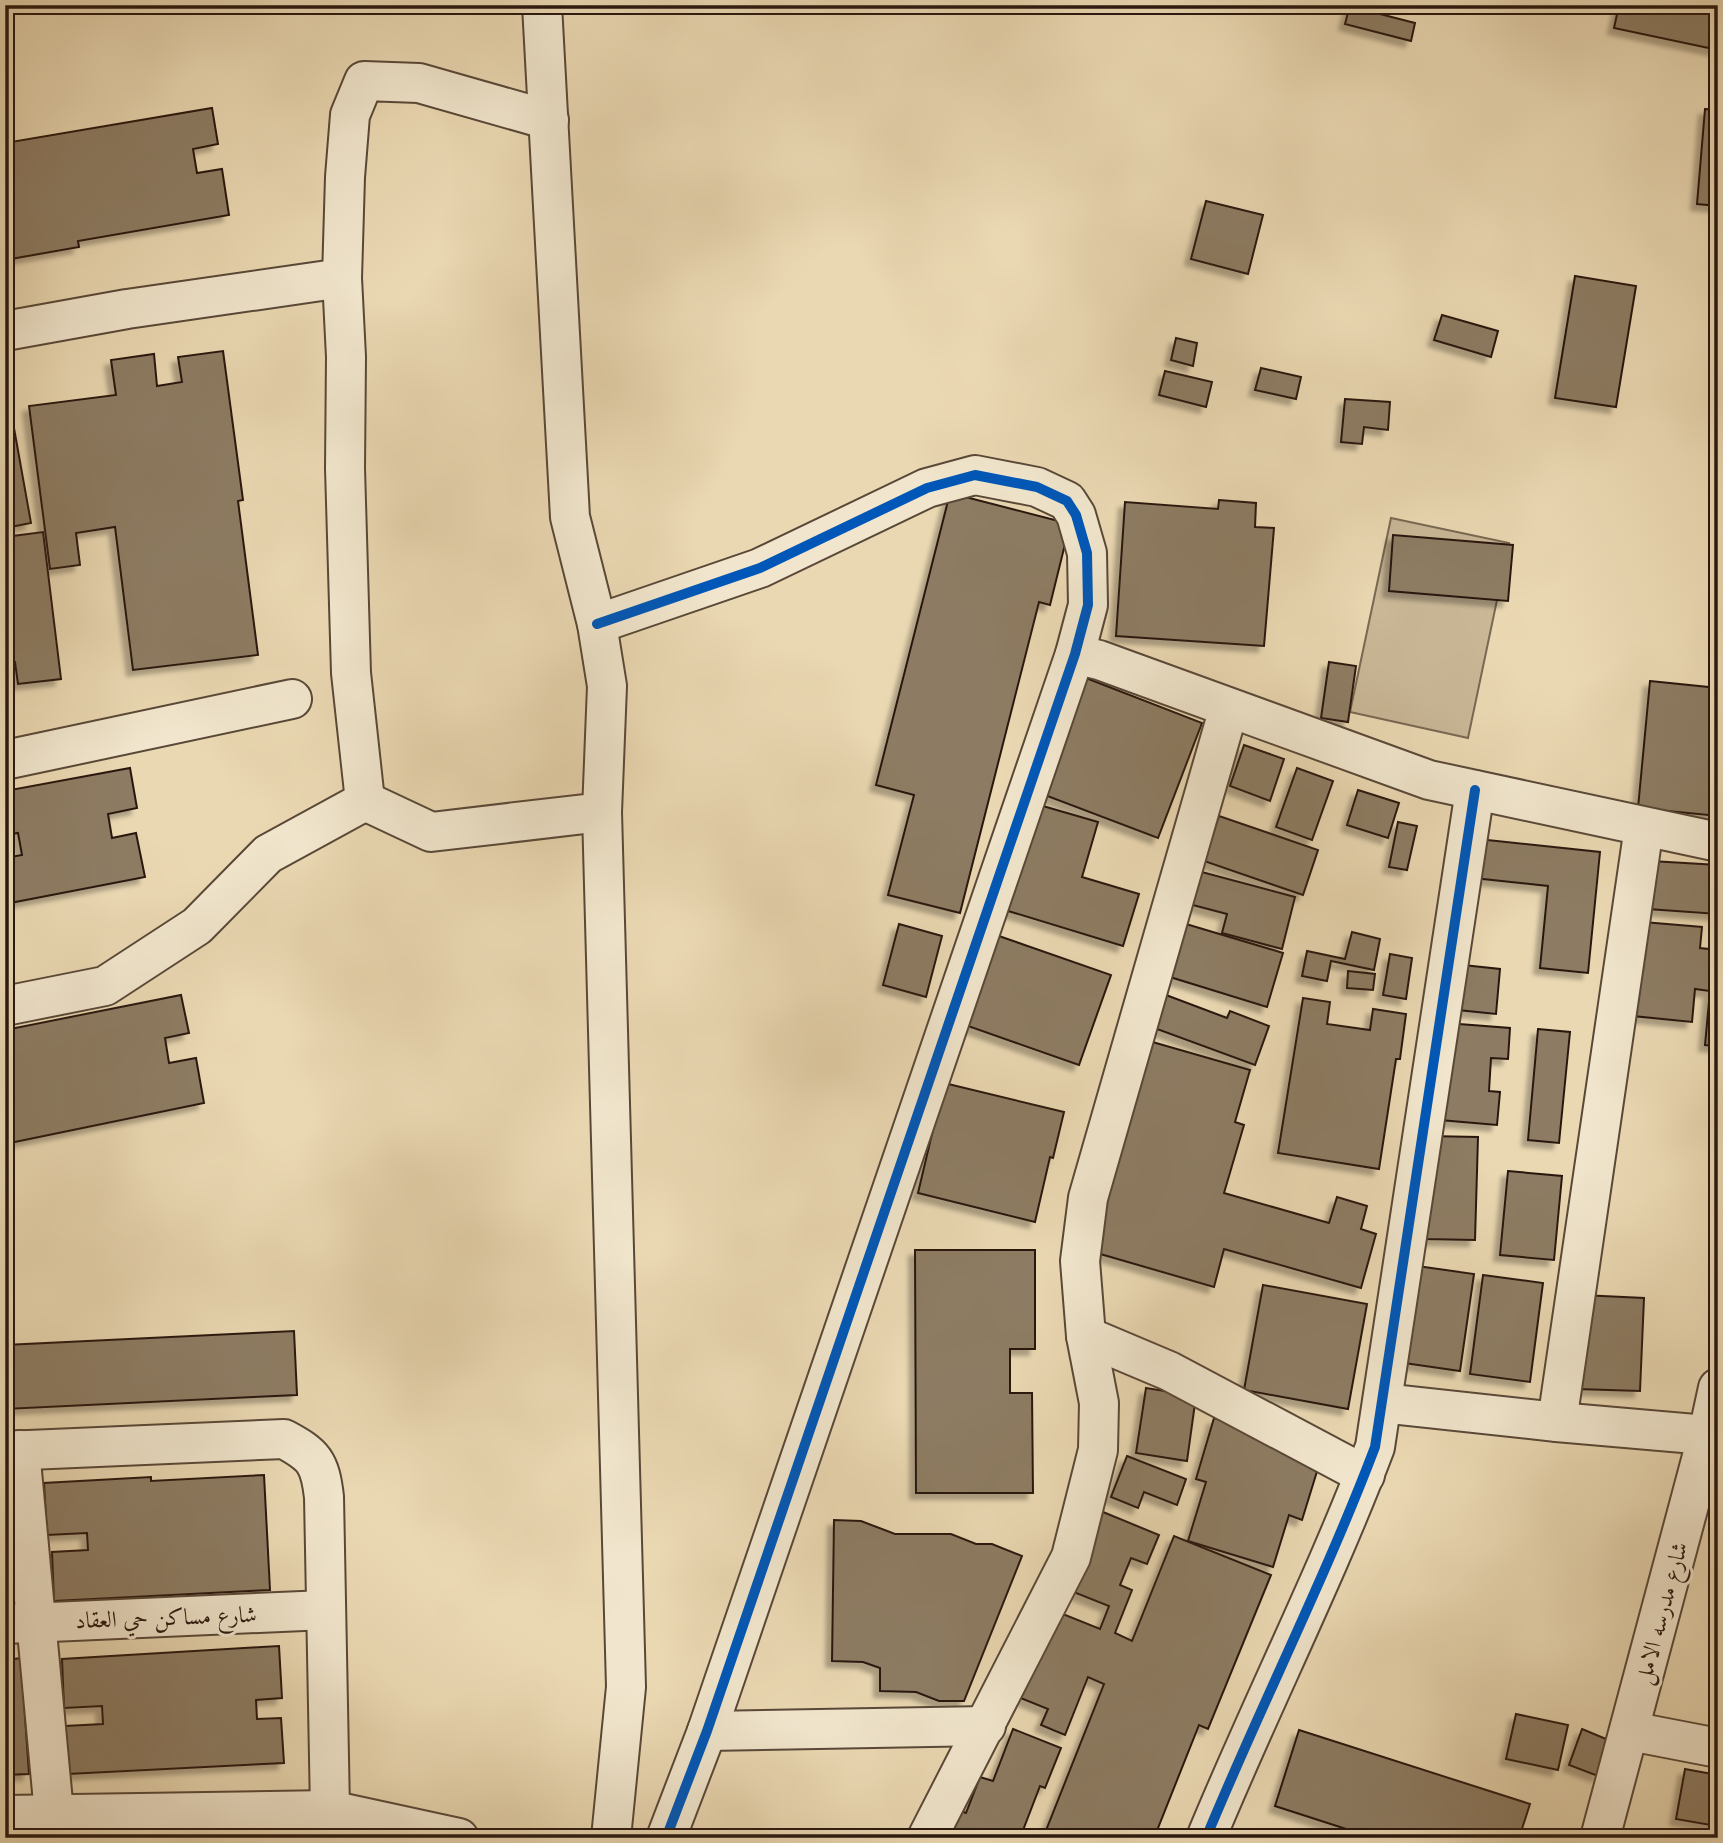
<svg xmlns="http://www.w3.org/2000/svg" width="1723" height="1843" font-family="Cardo,Amiri,serif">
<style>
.green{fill:#c9b796;stroke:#796853;stroke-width:2}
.building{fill:#8d7c64;stroke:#291810;stroke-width:2;filter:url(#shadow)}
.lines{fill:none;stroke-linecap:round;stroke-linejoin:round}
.minor-casing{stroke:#594838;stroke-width:42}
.minor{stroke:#f1e6cd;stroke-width:38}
.cycleway-casing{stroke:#f1e6cd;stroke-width:15}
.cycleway{stroke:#0057b8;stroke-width:10}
.labels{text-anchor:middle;stroke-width:6;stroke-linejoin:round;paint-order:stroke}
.street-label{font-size:23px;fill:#291810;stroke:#f1e6cd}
</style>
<defs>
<filter id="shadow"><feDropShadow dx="-6" dy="6" stdDeviation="2" flood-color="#0004"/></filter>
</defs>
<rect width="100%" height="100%" fill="#ead8b2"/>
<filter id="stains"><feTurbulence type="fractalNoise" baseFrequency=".00286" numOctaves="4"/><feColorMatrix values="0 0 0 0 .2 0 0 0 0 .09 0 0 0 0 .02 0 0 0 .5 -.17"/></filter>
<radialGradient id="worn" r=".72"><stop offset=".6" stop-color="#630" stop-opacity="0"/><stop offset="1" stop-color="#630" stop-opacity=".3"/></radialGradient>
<polygon class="green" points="1391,518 1509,543 1468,738 1350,712"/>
<g class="building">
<polygon points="1350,5 1383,5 1380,14 1415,23 1411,41 1345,24"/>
<polygon points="1619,5 1718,5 1718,50 1614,28"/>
<polygon points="212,108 218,144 193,149 197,173 222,169 229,215 78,241 79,247 5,260 5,143"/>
<polygon points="1705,109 1718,110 1718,206 1697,204"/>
<polygon points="1206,201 1263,215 1248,274 1191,259"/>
<polygon points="1575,276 1636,286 1616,407 1555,398"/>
<polygon points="1442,315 1498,331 1491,357 1434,340"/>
<polygon points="1176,338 1197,343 1193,366 1171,360"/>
<polygon points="223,351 243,500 238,501 258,655 133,670 115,527 76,533 80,565 50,569 29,406 116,395 111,360 154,354 157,386 182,382 178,357"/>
<polygon points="1261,368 1301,377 1296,399 1255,390"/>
<polygon points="1165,371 1212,382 1206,407 1159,395"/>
<polygon points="7,389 31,523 5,528 5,390"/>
<polygon points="1345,399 1390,402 1388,430 1364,427 1362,444 1341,442"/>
<polygon points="950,493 1070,524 1050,605 1039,602 960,913 888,895 914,795 876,785"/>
<polygon points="1219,500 1256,503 1255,527 1274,528 1264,646 1116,636 1125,502 1218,509"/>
<polygon points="43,532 61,679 18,684 15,662 5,663 5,537"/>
<polygon points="1393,535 1513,545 1508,601 1389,591"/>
<polygon points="1329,662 1356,666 1348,722 1321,718"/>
<polygon points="1086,678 1202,723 1158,838 1042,794"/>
<polygon points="1650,681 1718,688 1718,816 1638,808"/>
<polygon points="1244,745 1284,759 1270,801 1230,786"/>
<polygon points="130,768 137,808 108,814 112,838 136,833 145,877 5,904 5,858 22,855 18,833 5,835 5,791"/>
<polygon points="1297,768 1333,781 1312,840 1276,827"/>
<polygon points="1358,790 1399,803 1388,838 1347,825"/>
<polygon points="1036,804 1098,822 1082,877 1139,894 1123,946 1005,910"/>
<polygon points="1219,816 1318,850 1303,895 1204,861"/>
<polygon points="1398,822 1417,826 1407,870 1389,867"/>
<polygon points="1478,839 1600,852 1588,973 1540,968 1548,886 1474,878"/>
<polygon points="1651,861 1718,865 1718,914 1648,909"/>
<polygon points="1198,871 1295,897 1282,949 1222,933 1227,914 1189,904"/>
<polygon points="1643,922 1702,927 1700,948 1718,950 1718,1046 1705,1045 1710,991 1695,989 1692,1022 1633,1016"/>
<polygon points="899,924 942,936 926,997 883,985"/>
<polygon points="1186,924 1283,953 1267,1007 1170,977"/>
<polygon points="1352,932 1380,939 1374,970 1331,961 1327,981 1302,976 1307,951 1345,959"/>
<polygon points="996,935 1111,975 1079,1065 965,1025"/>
<polygon points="1390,954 1412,958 1406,999 1383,995"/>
<polygon points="1463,965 1500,969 1496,1014 1458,1010"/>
<polygon points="1348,971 1375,974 1373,990 1347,988"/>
<polygon points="1158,992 1227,1018 1230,1011 1269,1026 1255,1065 1146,1025"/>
<polygon points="181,995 189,1033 165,1038 169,1063 196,1058 204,1103 5,1144 5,1030"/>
<polygon points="1303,998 1330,1002 1327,1024 1370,1030 1373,1009 1406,1014 1400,1059 1396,1059 1379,1169 1278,1153"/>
<polygon points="1446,1023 1510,1028 1508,1059 1491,1058 1489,1091 1500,1092 1497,1125 1440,1120"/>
<polygon points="1538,1029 1570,1032 1559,1143 1528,1140"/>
<polygon points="1149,1041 1250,1070 1235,1122 1244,1125 1224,1193 1329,1223 1337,1197 1367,1206 1361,1229 1376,1234 1361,1288 1224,1249 1214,1287 1090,1251"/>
<polygon points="944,1083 1064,1112 1053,1158 1050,1157 1035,1222 918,1193"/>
<polygon points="1427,1136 1478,1137 1475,1240 1424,1239"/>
<polygon points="1508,1171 1562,1176 1554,1260 1500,1255"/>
<polygon points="915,1250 1035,1250 1035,1349 1010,1349 1010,1393 1032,1393 1033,1493 916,1493"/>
<polygon points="1410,1265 1474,1274 1460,1371 1397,1362"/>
<polygon points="1483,1275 1543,1283 1530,1382 1470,1374"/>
<polygon points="1263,1285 1367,1304 1348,1409 1244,1390"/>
<polygon points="1581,1295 1644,1298 1640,1391 1577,1389"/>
<polygon points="294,1331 297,1395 5,1409 5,1345"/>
<polygon points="1146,1388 1196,1396 1187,1461 1136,1453"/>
<polygon points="1214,1418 1323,1452 1302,1520 1289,1515 1273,1567 1188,1541 1206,1482 1196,1479"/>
<polygon points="1127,1456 1186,1479 1177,1505 1144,1492 1138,1508 1111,1497"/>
<polygon points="264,1475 270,1590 54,1601 52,1552 88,1550 87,1533 47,1535 44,1483 151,1477 151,1481"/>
<polygon points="1103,1512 1159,1535 1147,1564 1131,1558 1120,1585 1132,1590 1115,1633 1132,1641 1174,1536 1271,1575 1208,1729 1199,1725 1154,1838 1043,1838 1104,1684 1088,1677 1065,1735 1041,1725 1048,1709 1018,1697 1053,1610 1100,1629 1109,1606 1071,1591"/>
<polygon points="834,1520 861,1521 895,1534 951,1534 976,1544 992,1544 1022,1556 964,1701 939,1701 916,1692 880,1691 880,1668 863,1662 832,1661"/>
<polygon points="279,1646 282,1698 256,1700 257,1719 281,1718 284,1763 68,1774 65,1726 103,1724 102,1706 64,1708 62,1659"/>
<polygon points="21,1658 29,1774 5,1775 5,1660"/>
<polygon points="1516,1714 1568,1725 1558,1770 1506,1759"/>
<polygon points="1013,1729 1061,1748 1045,1788 1040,1786 1020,1838 950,1838 961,1811 966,1813 980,1777 993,1781"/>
<polygon points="1582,1729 1611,1741 1598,1776 1569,1765"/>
<polygon points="1299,1730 1530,1804 1519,1838 1374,1838 1275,1806"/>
<polygon points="1685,1769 1718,1775 1718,1838 1708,1838 1711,1825 1676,1819"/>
</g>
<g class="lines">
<defs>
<g id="minor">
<polyline points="542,5 570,517 597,624 607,686 602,812 626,1687 611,1838"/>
<polyline points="5,331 127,309 342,278"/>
<polyline points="597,624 760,568 927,488 975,475 1037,487 1067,501 1076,515 1087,553 1088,605 1075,654 707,1731 666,1838"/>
<polyline points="1075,654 1099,660 1429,780 1718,842"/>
<polyline points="5,760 292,699"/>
<polyline points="365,801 351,673 345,468 346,357 342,278 345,177 350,115 364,81 419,83 549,120"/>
<polyline points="365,801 431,832 602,812"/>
<polyline points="5,1006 105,986 197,926 268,854 365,801"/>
<polyline points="1086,1336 1169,1371 1365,1475"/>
<polyline points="1382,1403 1557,1422 1718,1436"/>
<polyline points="1557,1422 1644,827"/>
<polyline points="20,1450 54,1813"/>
<path d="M 5,1451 L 284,1439 C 314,1455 320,1462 324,1497 L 330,1810"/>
<polyline points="5,1624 326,1610"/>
<polyline points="707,1731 986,1726"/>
<polyline points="1630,1731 1718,1748"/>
<polyline points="5,1815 330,1810 459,1838"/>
<polyline points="927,1838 1071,1557 1098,1450 1099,1403 1086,1336 1080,1261 1088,1198 1229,708"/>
<path d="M 1206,1838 C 1260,1707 1325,1579 1375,1447 L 1475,790"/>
<polyline points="1600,1838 1708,1434 1718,1388"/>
</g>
</defs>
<use href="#minor" class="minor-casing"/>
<use href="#minor" class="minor"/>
<defs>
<g id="cycleway">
<polyline points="597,624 760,568 927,488 975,475 1037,487 1067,501 1076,515 1087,553 1088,605 1075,654 707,1731 666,1838"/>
<path d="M 1206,1838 C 1260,1707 1325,1579 1375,1447 L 1475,790"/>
</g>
</defs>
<use href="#cycleway" class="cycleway-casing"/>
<use href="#cycleway" class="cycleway"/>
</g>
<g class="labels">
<g class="street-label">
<text transform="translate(1661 1613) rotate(-75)" y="8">شارع مدرسه الامل</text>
<text transform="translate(166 1617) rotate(-2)" y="8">شارع مساكن حي العقاد</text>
</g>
</g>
<rect width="1723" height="1843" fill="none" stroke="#ead8b2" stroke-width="28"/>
<rect x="7" y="7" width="1709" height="1829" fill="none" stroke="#291810" stroke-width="3.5"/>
<rect x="14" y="14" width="1695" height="1815" fill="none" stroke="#291810" stroke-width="2"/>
<rect width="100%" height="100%" filter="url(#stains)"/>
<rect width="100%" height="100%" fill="url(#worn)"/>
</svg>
